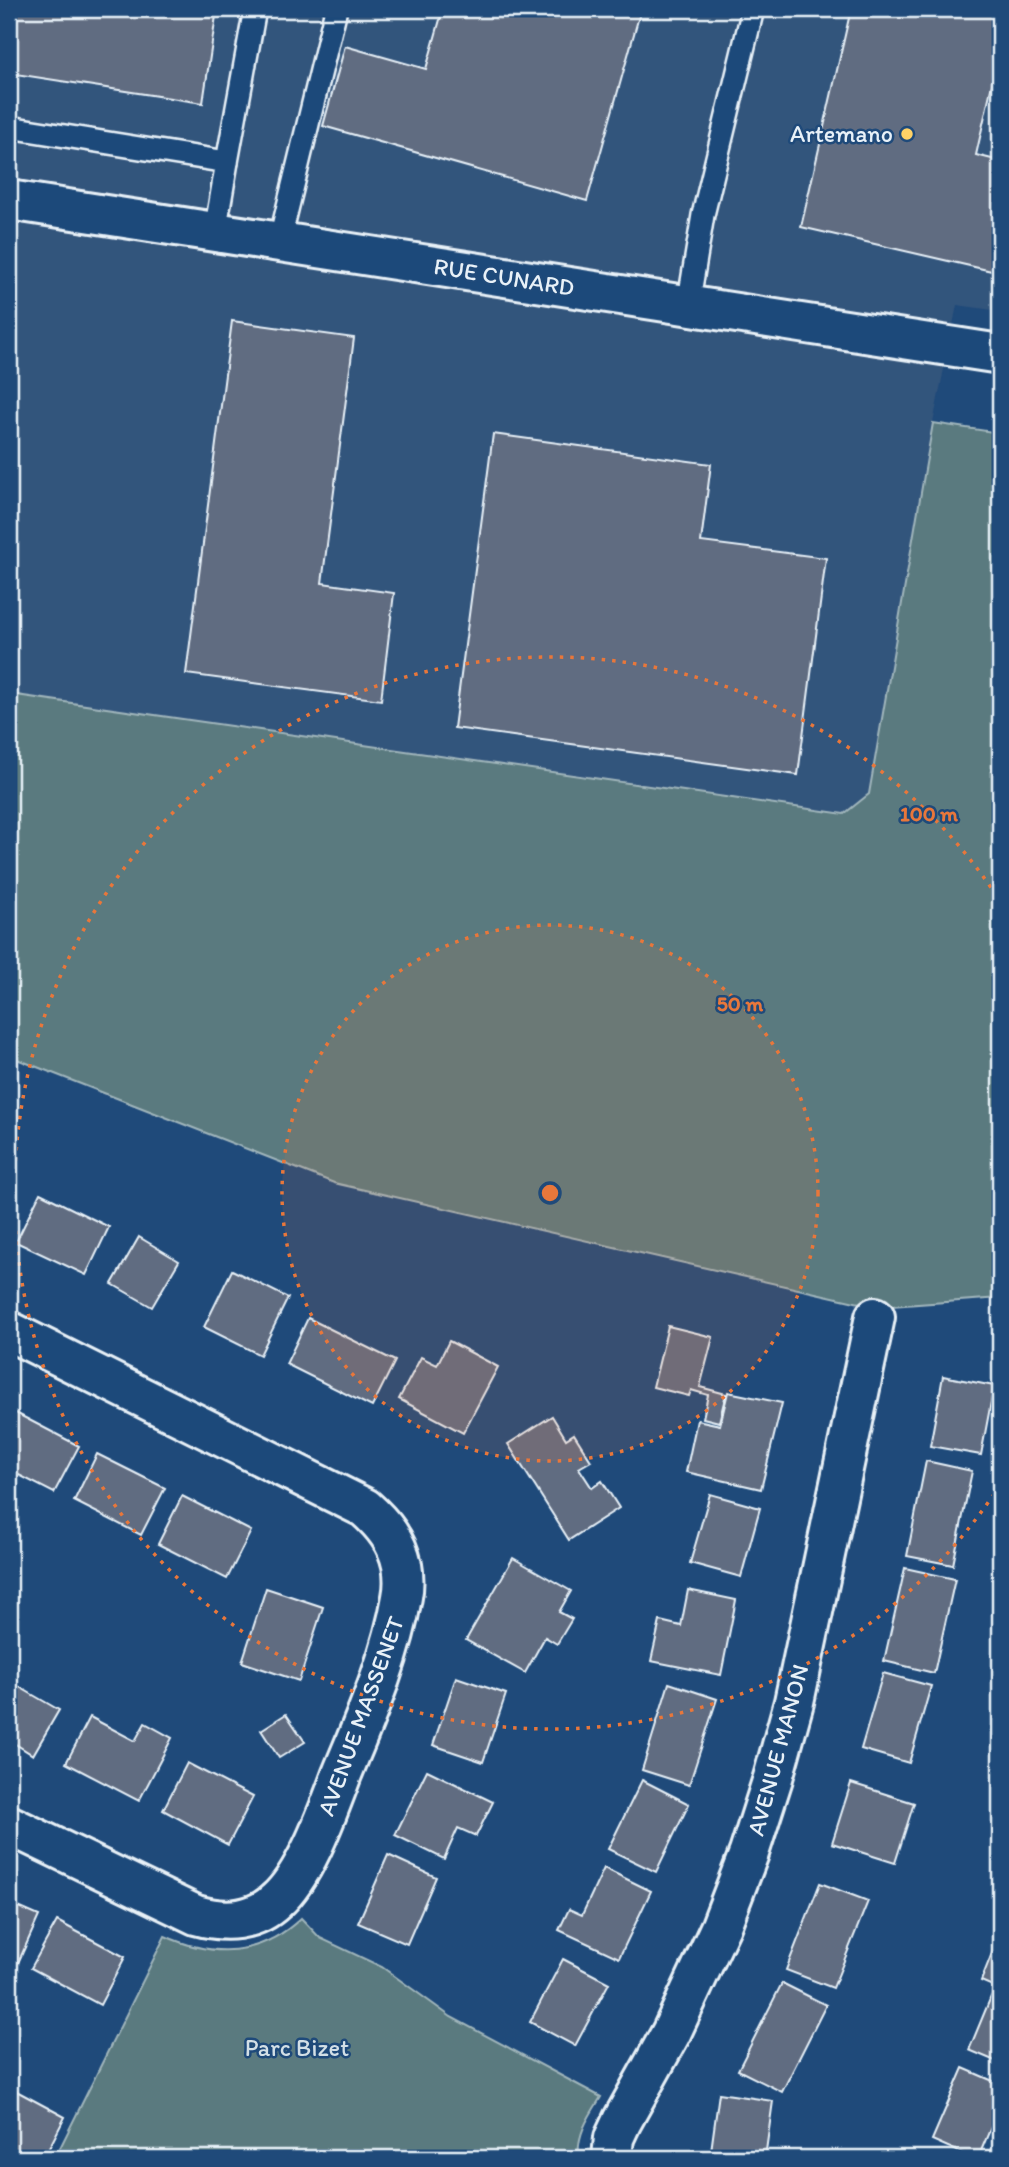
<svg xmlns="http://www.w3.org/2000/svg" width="1009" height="2167" font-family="Itim,sans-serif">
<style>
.built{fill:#33547c}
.green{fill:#5a7a7f;stroke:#a1b6bc;stroke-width:2}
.building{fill:#616c81;stroke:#e8f1f8;stroke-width:2}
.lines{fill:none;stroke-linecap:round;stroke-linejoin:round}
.service-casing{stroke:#e8f1f8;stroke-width:26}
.minor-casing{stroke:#e8f1f8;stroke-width:44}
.tertiary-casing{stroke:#e8f1f8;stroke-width:44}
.service{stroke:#1f4a7a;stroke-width:21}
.minor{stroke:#1f4a7a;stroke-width:38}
.tertiary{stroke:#1f4a7a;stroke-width:38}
.ring{fill:none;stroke:#e8773b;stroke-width:3.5;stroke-dasharray:3.5 7}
.poi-dot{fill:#ffd166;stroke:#1f4a7a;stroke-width:2.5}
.labels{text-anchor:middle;stroke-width:5;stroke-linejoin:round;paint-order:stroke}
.poi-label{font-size:24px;fill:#e8f1f8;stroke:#1f4a7a;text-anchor:end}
.street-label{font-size:24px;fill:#e8f1f8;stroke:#1f4a7a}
.park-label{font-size:24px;fill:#d3dfe6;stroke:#1f4a7a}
.centre{fill:#e8773b;stroke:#1f4a7a;stroke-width:3.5}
.ring-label{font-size:21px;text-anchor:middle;font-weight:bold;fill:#e8773b;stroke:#1f4a7a;stroke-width:5;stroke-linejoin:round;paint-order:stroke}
</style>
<rect width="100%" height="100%" fill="#1f4a7a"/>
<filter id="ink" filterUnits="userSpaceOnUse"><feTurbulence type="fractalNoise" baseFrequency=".0143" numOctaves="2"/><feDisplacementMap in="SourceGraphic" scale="14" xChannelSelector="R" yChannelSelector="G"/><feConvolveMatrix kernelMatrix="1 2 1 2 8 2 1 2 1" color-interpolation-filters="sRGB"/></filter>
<g filter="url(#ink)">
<polygon class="built" points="9,9 1000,9 1000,311 957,305 933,423 869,794 856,816 9,694"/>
<g class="green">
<polygon points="933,423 1000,433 1000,1298 877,1307 334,1183 9,1056 9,694 844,814 869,794"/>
<path d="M 301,1918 L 320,1938 L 382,1967 L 451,2017 L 601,2097 C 589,2116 576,2135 579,2158 L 55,2158 L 165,1936 C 214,1958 261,1956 301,1918 Z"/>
</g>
<g class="building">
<polygon points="9,9 217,9 203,103 9,73"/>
<polygon points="443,9 641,9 587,201 323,126 345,46 426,69"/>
<polygon points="851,9 1000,9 1000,49 976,155 1000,161 1000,255 996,272 801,227"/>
<polygon points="232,321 354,338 322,583 394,593 381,700 186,674"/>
<polygon points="493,434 711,464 701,542 826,558 798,775 454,728"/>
<polygon points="40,1193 109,1227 86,1275 16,1242"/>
<polygon points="139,1237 179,1261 152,1307 112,1284"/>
<polygon points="232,1270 288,1298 260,1355 204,1327"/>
<polygon points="308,1318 395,1361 372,1407 286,1364"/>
<polygon points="668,1326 713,1337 700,1387 726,1394 719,1422 703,1418 708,1395 691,1390 689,1396 653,1387"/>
<polygon points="449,1341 498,1367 463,1433 399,1399 421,1357 437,1365"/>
<polygon points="943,1376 994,1386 981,1455 930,1446"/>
<polygon points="728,1392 782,1403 761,1489 686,1472 697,1420 720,1425"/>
<polygon points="10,1410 79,1446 54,1493 9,1470"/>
<polygon points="552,1416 566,1439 574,1434 591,1461 579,1468 592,1488 602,1481 619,1508 569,1540 508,1444"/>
<polygon points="97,1454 165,1488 141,1535 74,1501"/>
<polygon points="926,1461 972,1471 953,1565 907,1556"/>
<polygon points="710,1494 760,1508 741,1577 690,1563"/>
<polygon points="182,1496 251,1531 227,1579 158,1544"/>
<polygon points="513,1558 571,1591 559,1612 572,1619 557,1644 545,1637 525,1673 466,1640"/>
<polygon points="905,1568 955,1579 934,1673 884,1661"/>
<polygon points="266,1588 323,1607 299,1681 242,1662"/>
<polygon points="688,1590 736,1600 721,1675 651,1661 660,1621 681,1626"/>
<polygon points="883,1673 931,1686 909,1763 861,1749"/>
<polygon points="456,1677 506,1694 483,1762 433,1745"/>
<polygon points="9,1681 59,1710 33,1755 9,1740"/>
<polygon points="669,1683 717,1699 689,1785 642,1770"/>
<polygon points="286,1714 305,1742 279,1758 261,1730"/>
<polygon points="90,1717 135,1741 145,1723 172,1738 139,1801 66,1763"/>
<polygon points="187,1763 253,1797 228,1845 163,1810"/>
<polygon points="427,1770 493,1802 476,1836 458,1828 444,1859 395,1835"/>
<polygon points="642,1780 689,1804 656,1872 608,1849"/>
<polygon points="851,1783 914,1803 895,1863 832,1843"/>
<polygon points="388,1855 436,1877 407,1944 358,1923"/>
<polygon points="604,1868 651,1891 619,1958 559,1930 569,1909 582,1915"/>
<polygon points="820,1883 868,1901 833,1988 786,1970"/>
<polygon points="9,1903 39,1916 18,1963 9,1959"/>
<polygon points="57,1921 125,1957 100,2005 31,1968"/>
<polygon points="1000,1933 1000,2063 969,2050 995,1987 981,1981"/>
<polygon points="563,1959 609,1983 575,2046 530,2022"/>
<polygon points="782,1983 826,2005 782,2092 738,2070"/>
<polygon points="963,2068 1000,2084 1000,2106 978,2158 973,2158 932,2140"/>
<polygon points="9,2087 65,2117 44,2158 22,2158 9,2151"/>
<polygon points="719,2093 773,2101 765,2158 710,2158"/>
</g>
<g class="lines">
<defs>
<g id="service">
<polyline points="9,127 227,162 215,232"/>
<polyline points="227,162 255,9"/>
<polyline points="279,243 336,9"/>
<polyline points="688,306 703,215 753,9"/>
</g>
<g id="minor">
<path d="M 9,1331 L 365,1508 C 383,1524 397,1541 402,1565 C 404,1576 404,1587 402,1597 C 392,1657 365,1718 342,1774 C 328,1811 306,1875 276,1901 C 254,1922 224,1923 196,1915 L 9,1825"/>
<polyline points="612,2158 614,2138 622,2121 671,2033 721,1926 749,1853 773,1778 794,1702 875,1317"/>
</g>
<polyline id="tertiary" points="9,200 1000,354"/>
</defs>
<use href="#service" class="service-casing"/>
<use href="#minor" class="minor-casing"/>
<use href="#tertiary" class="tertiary-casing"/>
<use href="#service" class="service"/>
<use href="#minor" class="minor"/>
<use href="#tertiary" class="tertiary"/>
</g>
</g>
<circle cx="550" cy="1193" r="268" fill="#e8773b" fill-opacity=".12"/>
<g class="ring">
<circle cx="550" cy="1193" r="268"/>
<path d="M1000 1485A536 536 0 1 1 1000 901"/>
</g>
<circle class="poi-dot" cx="907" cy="134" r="7"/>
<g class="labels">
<g class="poi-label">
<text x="893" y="142">Artemano</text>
</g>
<g class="street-label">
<text transform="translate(504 277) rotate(9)" y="8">RUE CUNARD</text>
<text transform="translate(361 1716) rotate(-70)" y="8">AVENUE MASSENET</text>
<text transform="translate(778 1750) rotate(-75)" y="8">AVENUE MANON</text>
</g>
<g class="park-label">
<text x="297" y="2056">Parc Bizet</text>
</g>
</g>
<circle cx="550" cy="1193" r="10" class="centre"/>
<g class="ring-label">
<text x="929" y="821">100 m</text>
<text x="740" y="1011">50 m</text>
</g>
<rect width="1009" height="2167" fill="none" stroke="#1f4a7a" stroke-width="35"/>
<rect x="18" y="18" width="974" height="2132" fill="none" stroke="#e8f1f8" stroke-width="2.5" filter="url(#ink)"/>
</svg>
